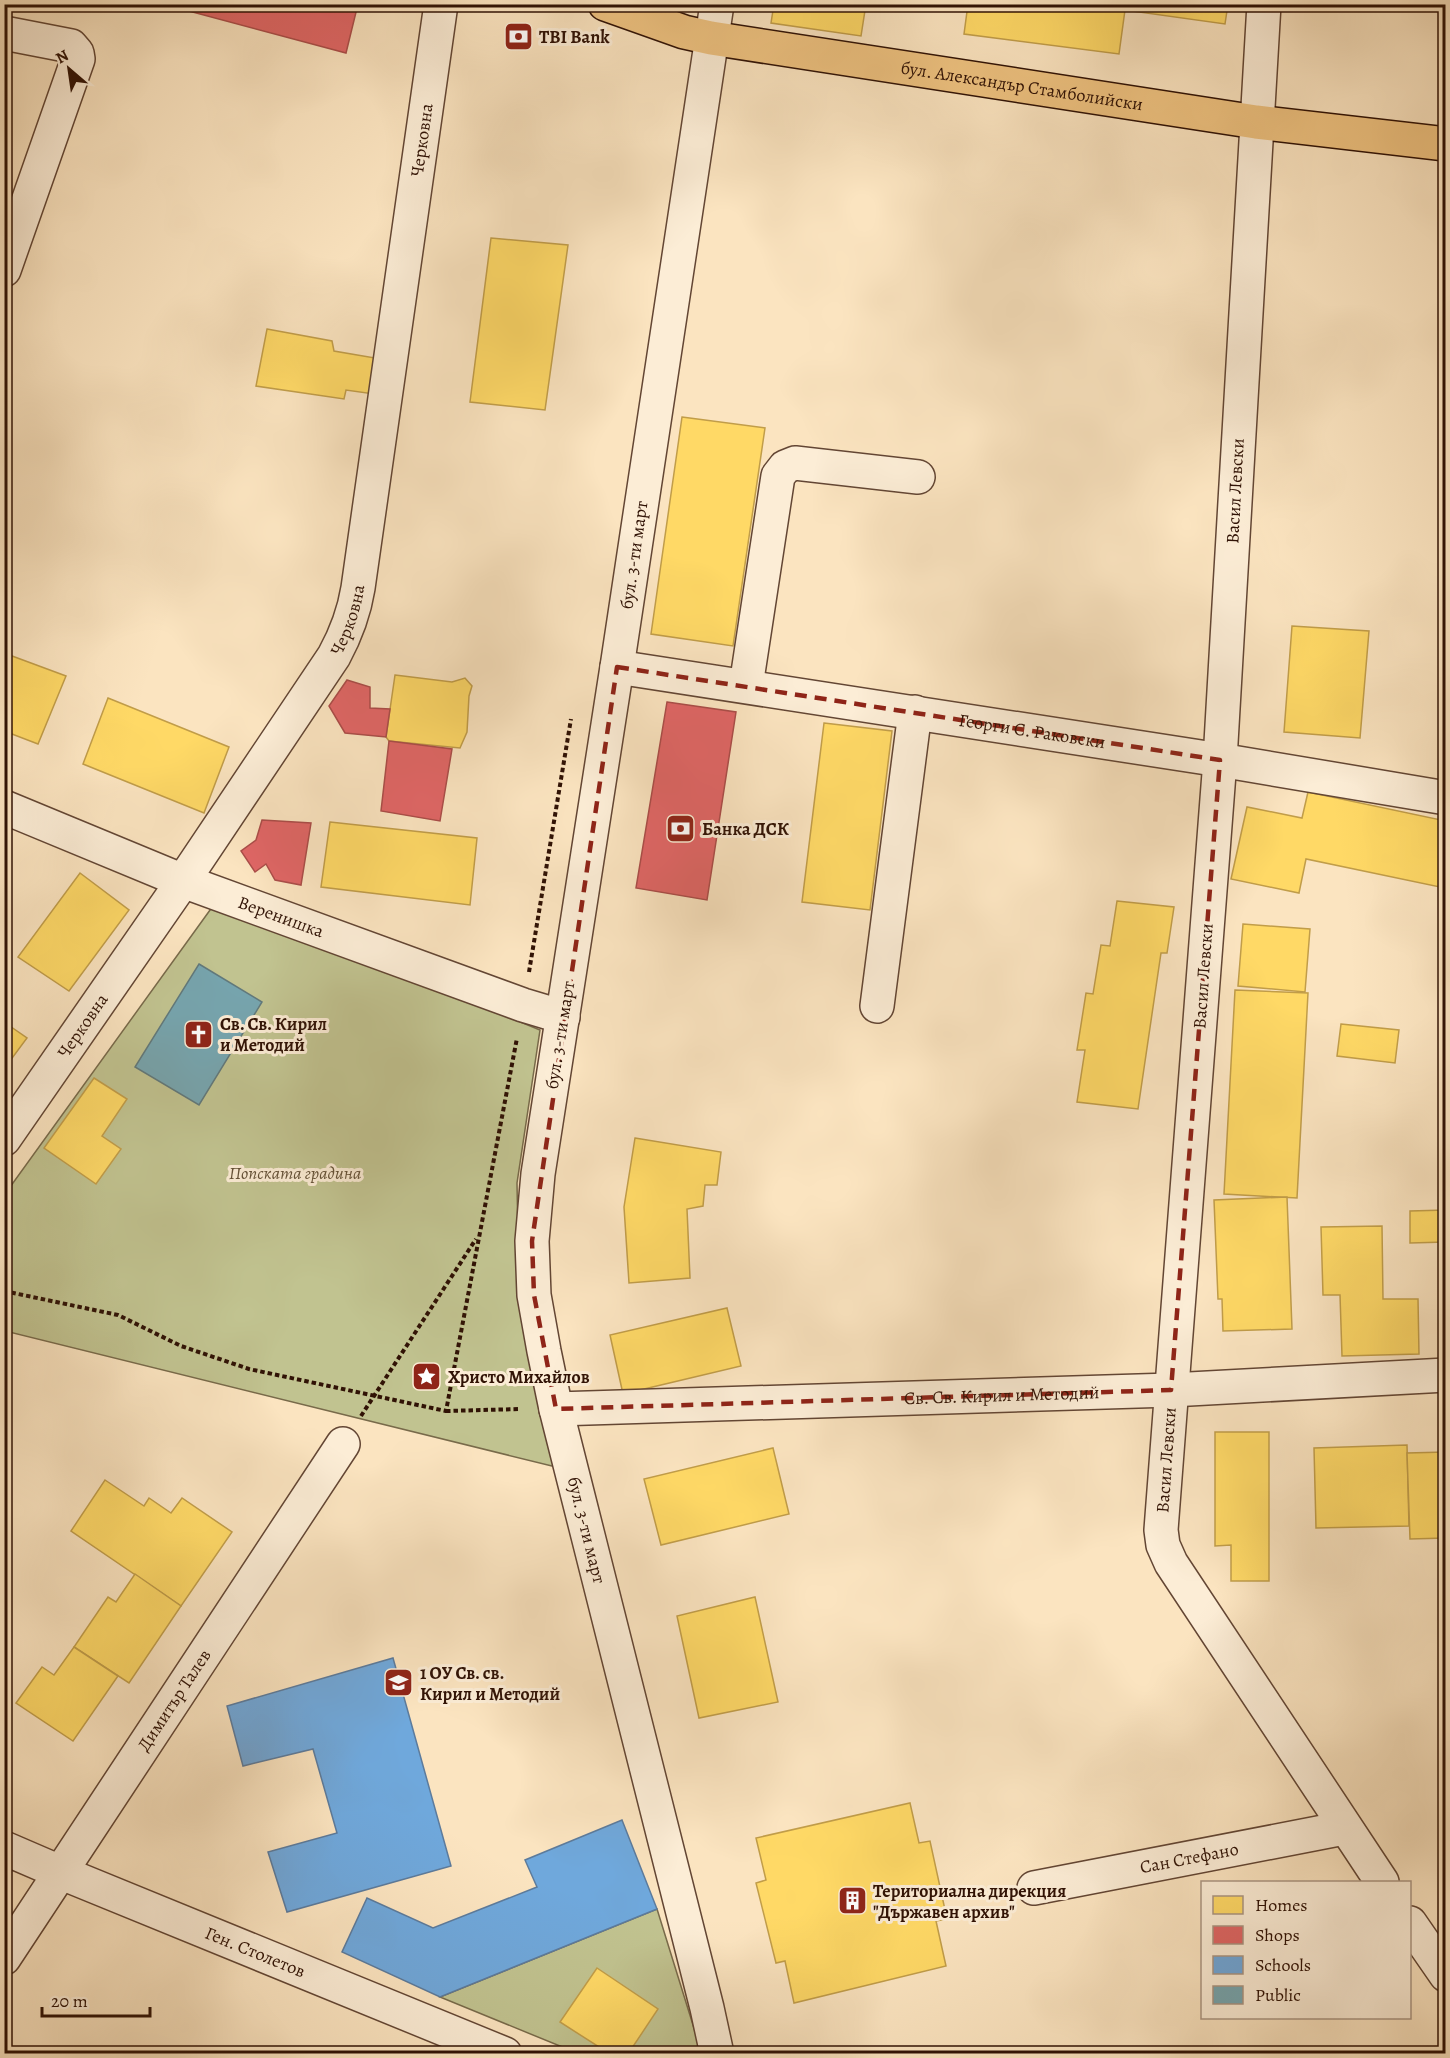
<svg xmlns="http://www.w3.org/2000/svg" width="1450" height="2058" font-family="Alegreya,serif">
<style>
.green{fill:#c1c390;stroke:#786a4a;stroke-width:1.5}
.homes{fill:#ffd966;stroke:#c19d49;stroke-width:1.5}
.shops{fill:#e06666;stroke:#ab4d49;stroke-width:1.5}
.schools{fill:#6fa8dc;stroke:#5c7b9c;stroke-width:1.5}
.public{fill:#76a5af;stroke:#61797c;stroke-width:1.5}
.lines{fill:none;stroke-linecap:round;stroke-linejoin:round}
.minor-casing{stroke:#634634;stroke-width:36}
.major-casing{stroke:#301205;stroke-width:36}
.path{stroke:#301205;stroke-width:4;stroke-dasharray:4.5 3;stroke-linecap:butt}
.minor{stroke:#fcedd6;stroke-width:33}
.major{stroke:#eec280;stroke-width:33}
.marked{fill:none;stroke:#8f2418;stroke-width:4.5;stroke-dasharray:12 8;stroke-linejoin:round}
.labels{text-anchor:middle;stroke-width:6;stroke-linejoin:round;paint-order:stroke}
.poi-label{font-size:18px;font-weight:bold;fill:#301205;stroke:#fcedd6;text-anchor:start}
.street-label{font-size:18px;fill:#301205;stroke:#fcedd6}
.park-label{font-size:18px;font-style:italic;fill:#635036;stroke:#fcedd6}
</style>
<rect width="100%" height="100%" fill="#fbe4c0"/>
<filter id="stains"><feTurbulence type="fractalNoise" baseFrequency=".00333" numOctaves="4"/><feColorMatrix values="0 0 0 0 .2 0 0 0 0 .09 0 0 0 0 .02 0 0 0 .5 -.17"/></filter>
<radialGradient id="worn" r=".72"><stop offset=".6" stop-color="#630" stop-opacity="0"/><stop offset="1" stop-color="#630" stop-opacity=".3"/></radialGradient>
<g class="green">
<polygon points="218,899 540,1030 517,1183 519,1294 556,1467 5,1331 5,1194"/>
<polygon points="657,1909 702,2054 577,2053 440,1997"/>
</g>
<g class="homes">
<polygon points="774,4 866,4 861,36 771,23"/>
<polygon points="968,4 1228,4 1225,24 1125,10 1119,54 964,34"/>
<polygon points="491,238 568,245 545,410 470,402"/>
<polygon points="267,329 332,341 334,351 387,360 381,395 346,390 344,399 256,386"/>
<polygon points="682,417 765,428 733,646 651,634"/>
<polygon points="1292,626 1369,631 1360,738 1284,732"/>
<polygon points="4,653 66,676 38,744 4,731"/>
<polygon points="395,675 452,682 465,678 472,686 469,696 467,732 460,748 389,741 386,737"/>
<polygon points="108,698 229,747 204,813 83,764"/>
<polygon points="824,723 892,731 870,910 802,902"/>
<polygon points="1308,792 1446,821 1446,906 1441,905 1445,888 1306,859 1299,893 1231,879 1247,807 1302,818"/>
<polygon points="330,822 477,838 470,905 321,887"/>
<polygon points="80,873 129,910 69,991 18,957"/>
<polygon points="1117,901 1174,907 1167,953 1161,953 1138,1109 1077,1102 1085,1050 1077,1050 1086,993 1093,994 1101,945 1110,946"/>
<polygon points="1243,924 1310,929 1305,992 1238,986"/>
<polygon points="1235,990 1308,993 1297,1198 1224,1194"/>
<polygon points="4,1022 27,1038 4,1069"/>
<polygon points="1341,1024 1399,1030 1395,1063 1337,1056"/>
<polygon points="94,1078 127,1099 102,1136 121,1149 96,1184 44,1148"/>
<polygon points="635,1138 721,1152 717,1185 705,1185 703,1206 687,1209 690,1278 629,1283 624,1207"/>
<polygon points="1287,1197 1292,1329 1223,1331 1222,1299 1218,1299 1214,1200"/>
<polygon points="1446,1210 1446,1242 1410,1243 1410,1211"/>
<polygon points="1382,1226 1383,1299 1418,1299 1419,1354 1342,1356 1340,1295 1323,1295 1321,1227"/>
<polygon points="727,1308 741,1366 623,1394 610,1335"/>
<polygon points="1215,1432 1269,1432 1269,1581 1231,1581 1231,1545 1215,1546"/>
<polygon points="1407,1445 1409,1526 1316,1528 1314,1448"/>
<polygon points="773,1448 789,1514 661,1545 644,1479"/>
<polygon points="1446,1452 1446,1538 1410,1539 1407,1453"/>
<polygon points="105,1480 144,1506 149,1498 171,1513 182,1498 232,1532 181,1606 71,1531"/>
<polygon points="135,1574 181,1606 129,1683 74,1647 108,1597 116,1602"/>
<polygon points="755,1597 778,1702 699,1718 677,1616"/>
<polygon points="74,1647 118,1676 73,1741 16,1703 42,1667 54,1675"/>
<polygon points="910,1803 919,1843 930,1841 947,1919 936,1921 946,1966 794,2003 785,1961 776,1963 756,1883 766,1880 756,1838"/>
<polygon points="597,1968 658,2009 628,2054 610,2054 560,2022"/>
</g>
<g class="shops">
<polygon points="187,4 358,4 346,53 185,10"/>
<polygon points="347,680 370,687 370,708 390,709 386,737 345,733 329,706"/>
<polygon points="667,702 736,712 707,900 636,888"/>
<polygon points="389,741 452,749 440,821 381,811"/>
<polygon points="262,820 311,823 301,885 275,880 266,864 255,872 241,851 256,840"/>
</g>
<g class="schools">
<polygon points="393,1658 451,1866 287,1912 268,1852 337,1833 313,1749 243,1766 227,1706"/>
<polygon points="622,1820 657,1909 440,1997 342,1952 367,1898 433,1928 537,1887 525,1860"/>
</g>
<polygon class="public" points="199,964 262,1002 199,1105 135,1067"/>
<g class="lines">
<defs>
<g id="minor">
<path id="s1" d="M 717,4 L 617,667 L 538,1174 L 532,1241 L 534,1295 L 544,1351 L 556,1409 L 581,1508 L 707,2008 L 717,2054"/>
<polyline points="1264,4 1220,760 1161,1530 1163,1545 1171,1563 1382,1882"/>
<polyline points="4,33 71,46 77,53 78,59 4,270"/>
<path id="s2" d="M 617,667 L 1220,760 L 1446,798"/>
<polyline points="746,686 778,476 785,467 795,463 918,477"/>
<path id="s3" d="M 4,807 L 183,881 L 523,1005 L 563,1017"/>
<polyline points="877,1006 915,712"/>
<path id="s4" d="M 4,1139 L 183,881 L 334,656 C 346,634 354,613 358,588 L 441,4"/>
<path id="s5" d="M 556,1409 L 1171,1390 L 1446,1375"/>
<path id="s6" d="M 4,1848 L 62,1873 L 505,2054"/>
<path id="s7" d="M 1034,1888 L 1344,1828"/>
<polyline points="1410,1923 1446,1975"/>
<path id="s8" d="M 4,1958 L 343,1444"/>
</g>
<g id="major">
<path id="s9" d="M 605,4 L 684,32 L 711,38 L 1256,122 L 1446,144"/>
</g>
</defs>
<use href="#minor" class="minor-casing"/>
<use href="#major" class="major-casing"/>
<g class="path">
<polyline points="529,972 571,719"/>
<polyline points="4,1291 118,1315 181,1346 249,1369 446,1411 517,1038"/>
<polyline points="446,1411 520,1409"/>
<polyline points="361,1416 476,1239"/>
</g>
<use href="#minor" class="minor"/>
<use href="#major" class="major"/>
</g>
<path class="marked" d="M 617,667 L 1220,760 L 1171,1390 L 556,1409 L 534,1295 L 532,1241 Z"/>
<defs>
<symbol id="bank-square" viewBox="-11 -11 22 22"><rect x="-9" y="-9" width="18" height="18" rx="4" fill="#8f2418" stroke="#fcedd6"/><path d="M-6-4H6V4H-6ZM0-2.3a2.3 2.3 0 1 0 0 4.6a2.3 2.3 0 1 0 0-4.6Z" fill="#fff"/></symbol>
<symbol id="church-square" viewBox="-11 -11 22 22"><rect x="-9" y="-9" width="18" height="18" rx="4" fill="#8f2418" stroke="#fcedd6"/><path d="M-1.2-6h2.4v3.5h3.3v2.4h-3.3V6h-2.4V-.1h-3.3v-2.4h3.3Z" fill="#fff"/></symbol>
<symbol id="sight-square" viewBox="-11 -11 22 22"><rect x="-9" y="-9" width="18" height="18" rx="4" fill="#8f2418" stroke="#fcedd6"/><path d="M0-6L1.8-2.2L6-1.7L2.9 1.2L3.7 5.4L0 3.3L-3.7 5.4L-2.9 1.2L-6-1.7L-1.8-2.2Z" fill="#fff"/></symbol>
<symbol id="school-square" viewBox="-11 -11 22 22"><rect x="-9" y="-9" width="18" height="18" rx="4" fill="#8f2418" stroke="#fcedd6"/><path d="M0-5L7-2L0 1L-7-2ZM-4 1L0 2.5L4 1V4Q0 6-4 4Z" fill="#fff"/></symbol>
<symbol id="building-square" viewBox="-11 -11 22 22"><rect x="-9" y="-9" width="18" height="18" rx="4" fill="#8f2418" stroke="#fcedd6"/><path d="M-4-6H4V6H1V3H-1V6H-4ZM-2.5-4.3h1.7v1.8h-1.7ZM.8-4.3h1.7v1.8H.8ZM-2.5-1h1.7V.8h-1.7ZM.8-1h1.7V.8H.8Z" fill="#fff"/></symbol>
</defs>
<g fill-rule="evenodd">
<use href="#bank-square" x="502" y="20" width="33" height="33"/>
<use href="#bank-square" x="664" y="812" width="33" height="33"/>
<use href="#church-square" x="182" y="1018" width="33" height="33"/>
<use href="#sight-square" x="410" y="1360" width="33" height="33"/>
<use href="#school-square" x="382" y="1666" width="33" height="33"/>
<use href="#building-square" x="836" y="1884" width="33" height="33"/>
</g>
<g class="labels">
<g class="poi-label">
<text x="539" y="43">TBI Bank</text>
<text x="702" y="835">Банка ДСК</text>
<text x="220" y="1030">Св. Св. Кирил<tspan x="220" dy="21">и Методий</tspan></text>
<text x="448" y="1383">Христо Михайлов</text>
<text x="420" y="1679">1 ОУ Св. св.<tspan x="420" dy="21">Кирил и Методий</tspan></text>
<text x="873" y="1897">Териториална дирекция<tspan x="873" dy="21">"Държавен архив"</tspan></text>
</g>
<g class="street-label">
<text dy="6" stroke="none"><textPath href="#s9" startOffset="426">бул. Александър Стамболийски</textPath></text>
<text dy="6" stroke="none"><textPath href="#s4" startOffset="1110">Черковна</textPath></text>
<text transform="translate(1235 491) rotate(-87)" y="6">Васил Левски</text>
<text transform="translate(634 555) rotate(-82)" y="6">бул. 3-ти март</text>
<text dy="6" stroke="none"><textPath href="#s4" startOffset="624">Черковна</textPath></text>
<text dy="6" stroke="none"><textPath href="#s2" startOffset="420">Георги С. Раковски</textPath></text>
<text dy="6" stroke="none"><textPath href="#s3" startOffset="298">Веренишка</textPath></text>
<text transform="translate(1203 976) rotate(-86)" y="6">Васил Левски</text>
<text dy="6" stroke="none"><textPath href="#s4" startOffset="138">Черковна</textPath></text>
<text transform="translate(560 1035) rotate(-81)" y="6">бул. 3-ти март</text>
<text dy="6" stroke="none"><textPath href="#s5" startOffset="446">Св. Св. Кирил и Методий</textPath></text>
<text transform="translate(1166 1460) rotate(-86)" y="6">Васил Левски</text>
<text dy="6" stroke="none"><textPath href="#s1" startOffset="1546">бул. 3-ти март</textPath></text>
<text dy="6" stroke="none"><textPath href="#s8" startOffset="309">Димитър Талев</textPath></text>
<text dy="6" stroke="none"><textPath href="#s7" startOffset="158">Сан Стефано</textPath></text>
<text dy="6" stroke="none"><textPath href="#s6" startOffset="272">Ген. Столетов</textPath></text>
</g>
<g class="park-label">
<text x="295" y="1179">Попската градина</text>
</g>
</g>
<rect width="1450" height="2058" fill="none" stroke="#fbe4c0" stroke-width="24"/>
<rect x="6" y="6" width="1438" height="2046" fill="none" stroke="#301205" stroke-width="3"/>
<rect x="12" y="12" width="1426" height="2034" fill="none" stroke="#301205" stroke-width="1.5"/>
<rect x="1201" y="1881" width="210" height="138" fill="#fcedd6" stroke="#aa9582" stroke-width="1.5"/>
<rect x="1213" y="1896" width="30" height="18" fill="#ffd966" stroke="#aa9582" stroke-width="1.5"/>
<text x="1255" y="1911" font-size="18" fill="#301205">Homes</text>
<rect x="1213" y="1926" width="30" height="18" fill="#e06666" stroke="#aa9582" stroke-width="1.5"/>
<text x="1255" y="1941" font-size="18" fill="#301205">Shops</text>
<rect x="1213" y="1956" width="30" height="18" fill="#6fa8dc" stroke="#aa9582" stroke-width="1.5"/>
<text x="1255" y="1971" font-size="18" fill="#301205">Schools</text>
<rect x="1213" y="1986" width="30" height="18" fill="#76a5af" stroke="#aa9582" stroke-width="1.5"/>
<text x="1255" y="2001" font-size="18" fill="#301205">Public</text>
<g transform="translate(69 69) rotate(331)" stroke="#fcedd6" stroke-width="4.5" paint-order="stroke">
<path d="M0-4.5L10 22L0 15L-10 22Z" fill="#301205"/>
<text y="-9" font-size="16" font-weight="bold" text-anchor="middle" fill="#301205">N</text>
</g>
<path d="M42 2007v9h108v-9" fill="none" stroke="#301205" stroke-width="3"/>
<text x="51" y="2007" font-size="18" fill="#301205" stroke="#fcedd6" stroke-width="4.5" paint-order="stroke">20 m</text>
<rect width="100%" height="100%" filter="url(#stains)"/>
<rect width="100%" height="100%" fill="url(#worn)"/>
</svg>
